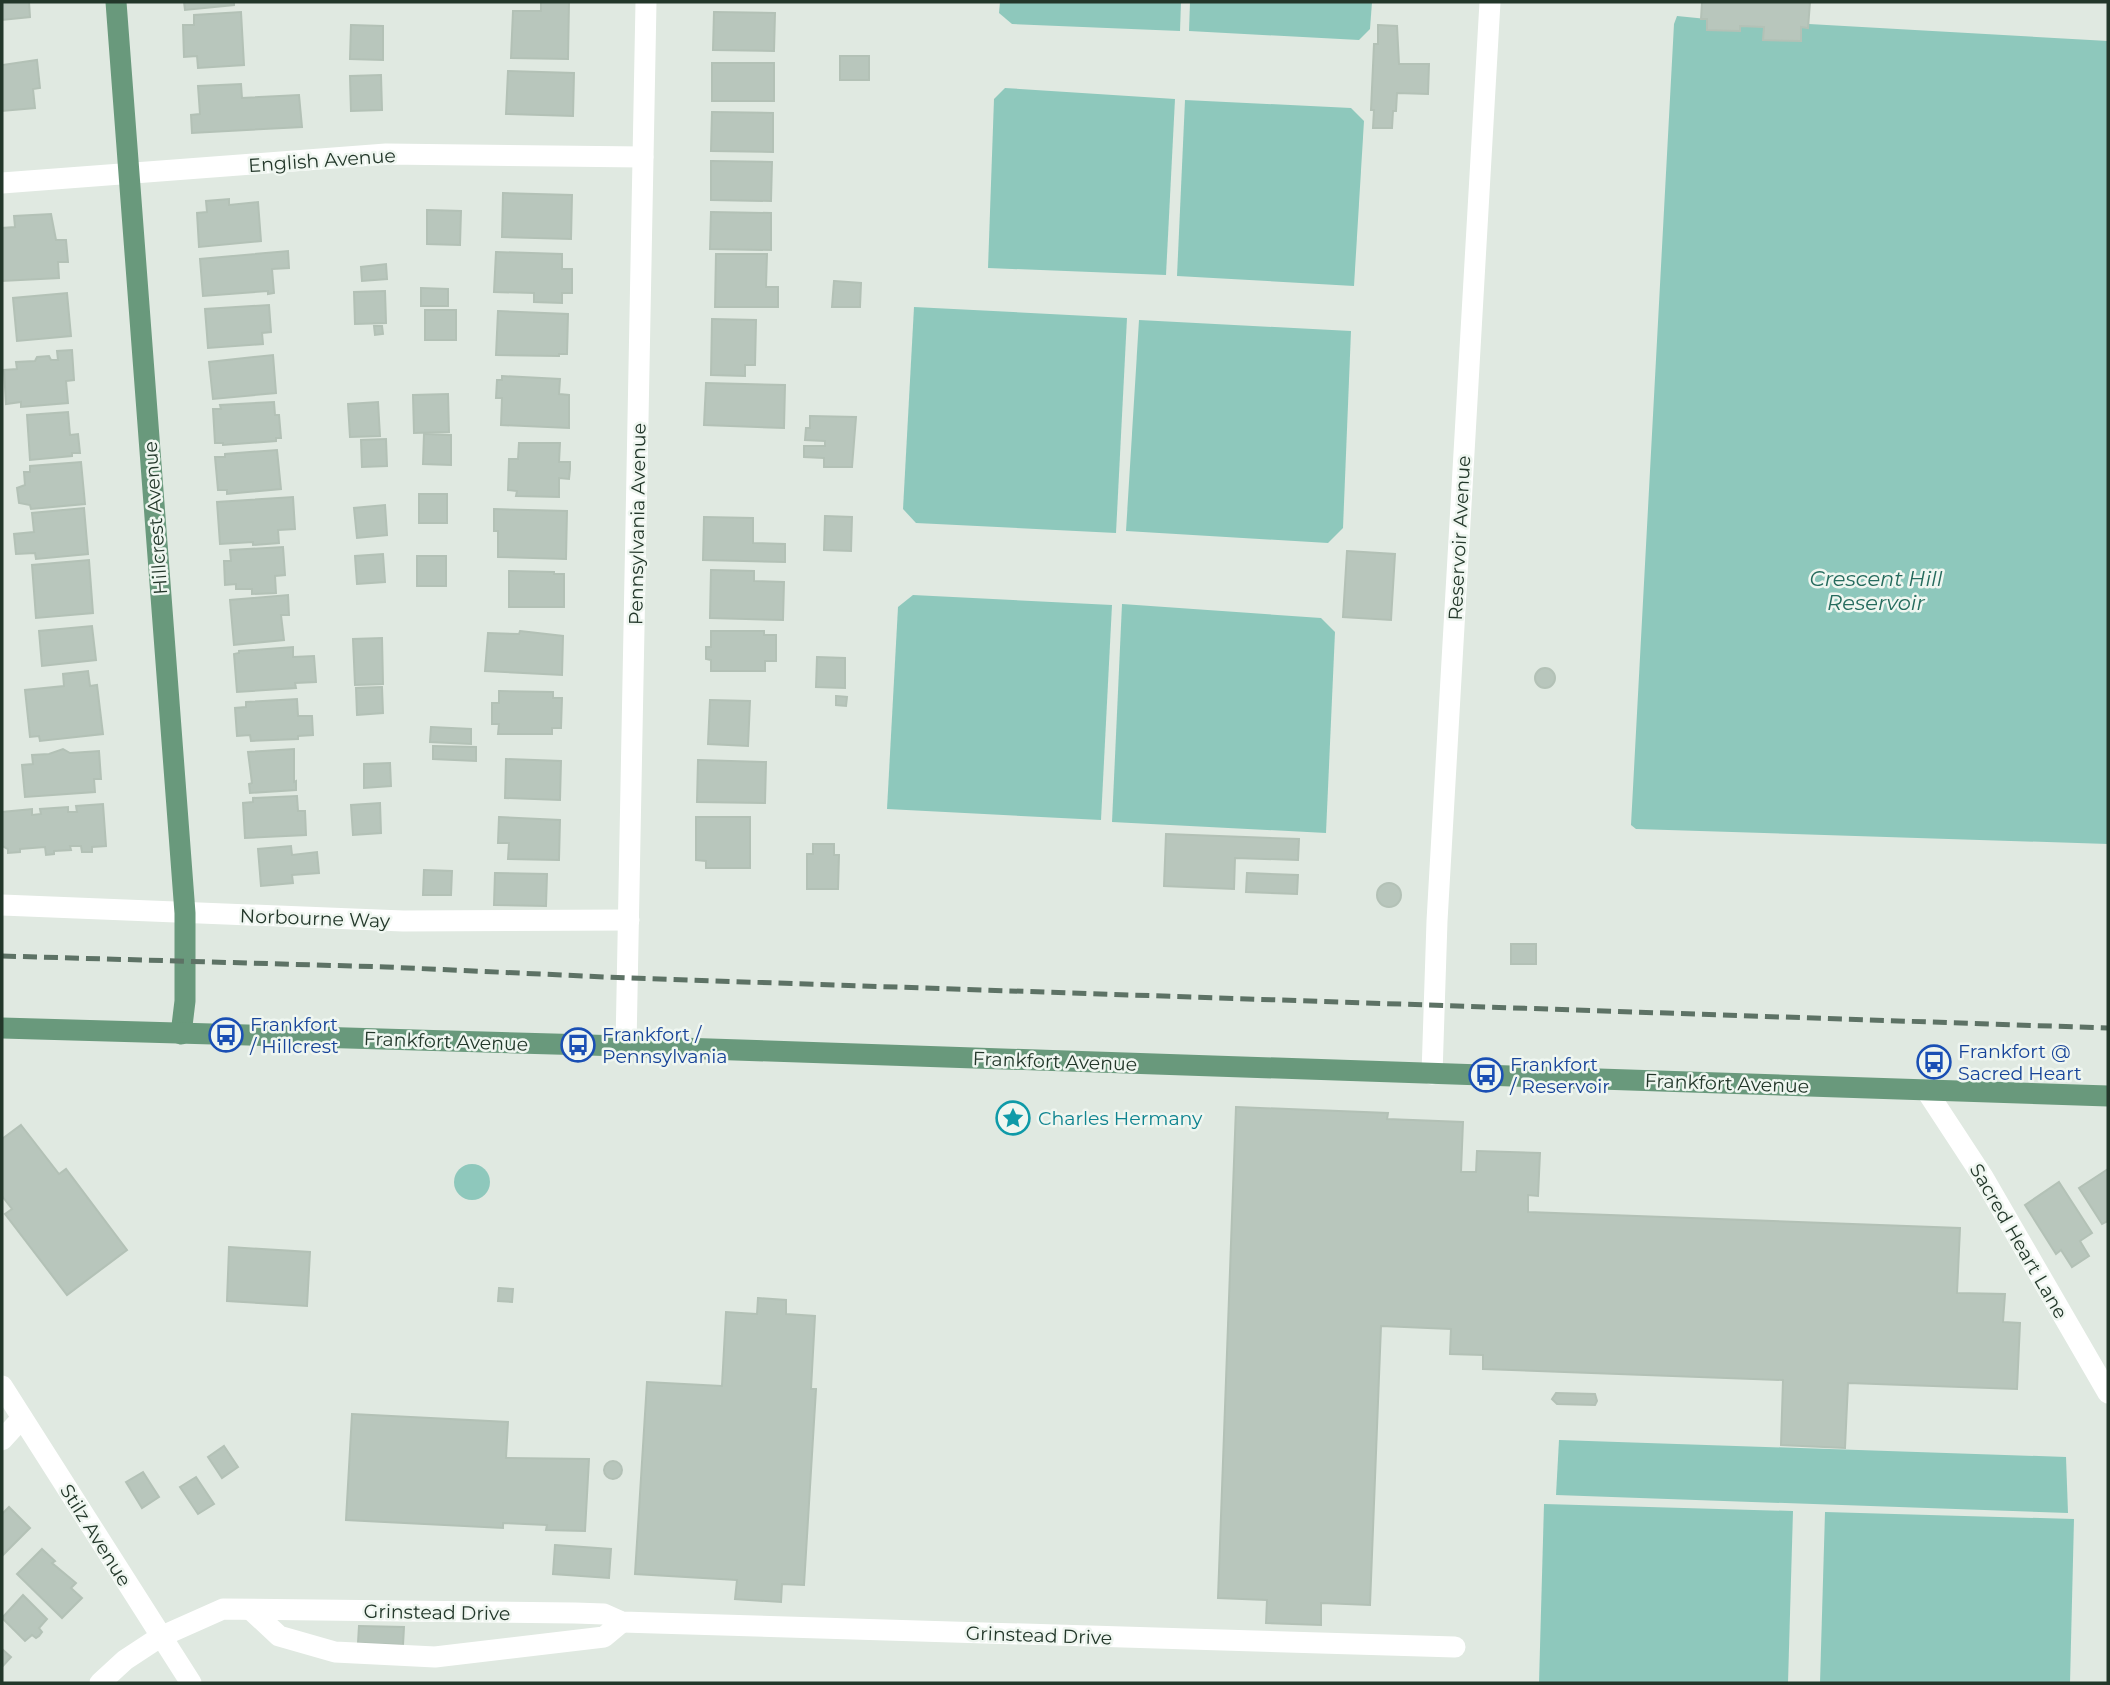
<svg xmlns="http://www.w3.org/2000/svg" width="2110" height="1685" font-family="Montserrat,sans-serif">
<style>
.water{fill:#8ec8bc}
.building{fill:#b8c6bc;stroke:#b3c1b6;stroke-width:2}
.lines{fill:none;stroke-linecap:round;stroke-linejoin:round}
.minor{stroke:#fff;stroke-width:21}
.major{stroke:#69997c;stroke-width:21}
.rail{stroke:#5d7265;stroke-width:5;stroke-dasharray:14 7;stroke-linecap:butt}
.labels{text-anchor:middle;stroke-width:5;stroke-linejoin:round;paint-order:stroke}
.street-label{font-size:19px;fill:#23372a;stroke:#eff6f0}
.transit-label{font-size:19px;fill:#164399;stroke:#eff6f0;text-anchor:start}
.culture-label{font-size:19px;fill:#0d838f;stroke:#eff6f0;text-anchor:start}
.water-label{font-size:21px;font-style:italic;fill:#256b5d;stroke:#eff6f0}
</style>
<rect width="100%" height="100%" fill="#e0e9e1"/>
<g class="water">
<polygon points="1000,2 1181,2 1180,31 1012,24 999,13"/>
<polygon points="1190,2 1372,2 1370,29 1359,40 1189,31"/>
<polygon points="1677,16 1707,19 1707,30 1739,31 1740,26 1764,27 1763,40 1800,41 1801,27 1808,28 1809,24 2108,41 2108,844 1636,829 1631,825 1674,24"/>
<polygon points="1005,88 1175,99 1166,275 988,268 994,99"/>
<polygon points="1185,100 1351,108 1364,121 1354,286 1177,276"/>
<polygon points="914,307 1127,318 1116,533 916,523 903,509"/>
<polygon points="1139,320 1351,331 1343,528 1328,543 1126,531"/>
<polygon points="913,595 1112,605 1101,820 887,809 898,607"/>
<polygon points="1122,604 1321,618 1335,632 1326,833 1112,822"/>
<circle cx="472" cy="1182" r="18"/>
<polygon points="1559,1440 2066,1457 2068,1513 1556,1495"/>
<polygon points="1544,1504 1793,1511 1788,1683 1539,1683"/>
<polygon points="1825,1512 2074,1519 2070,1683 1820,1683"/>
</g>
<g class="building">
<polygon points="2,2 29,2 30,17 2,20"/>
<polygon points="184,2 234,2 234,5 185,10"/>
<polygon points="541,2 569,2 568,59 511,58 513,11 541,11"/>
<polygon points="1702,2 1810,2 1808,28 1801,27 1801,41 1763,40 1764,27 1740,26 1740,31 1707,30 1707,19 1701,19"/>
<polygon points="241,12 244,65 198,68 197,56 184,57 183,25 194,25 194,15"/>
<polygon points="714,12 775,13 774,51 713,50"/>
<polygon points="351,25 383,26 383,60 350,59"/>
<polygon points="1378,25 1397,26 1399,64 1429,64 1428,94 1397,93 1396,111 1393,111 1392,128 1373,128 1374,110 1371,110 1374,44 1378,44"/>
<rect x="840" y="56" width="29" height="24"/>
<polygon points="37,60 40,88 33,89 35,108 2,111 2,65"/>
<rect x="712" y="63" width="62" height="38"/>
<polygon points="508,71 574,73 573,116 506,114"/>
<polygon points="381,75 382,110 351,111 350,76"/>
<polygon points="241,84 242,98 299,95 302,127 192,133 191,115 200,114 198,86"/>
<polygon points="712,112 773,113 773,152 711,151"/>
<polygon points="711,161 772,162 771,201 711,200"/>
<polygon points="503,193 572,195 571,239 502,237"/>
<polygon points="229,199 229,205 258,202 261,241 199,247 197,213 207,212 206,201"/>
<polygon points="427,210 461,211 460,245 427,244"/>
<polygon points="711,212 771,213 771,250 710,249"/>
<polygon points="51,214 56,240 66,240 68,262 58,262 59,278 2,281 2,228 15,227 14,216"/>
<polygon points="288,251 289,268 272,269 274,293 268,294 268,291 203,296 200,259"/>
<polygon points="496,252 562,254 562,269 572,269 572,293 562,293 562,303 534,302 534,293 494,292"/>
<polygon points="716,254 767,254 766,287 778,287 778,307 715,307"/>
<polygon points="386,264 387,279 362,281 361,267"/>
<polygon points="834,281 861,283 860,307 832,307"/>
<polygon points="421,288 448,289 448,306 421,306"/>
<polygon points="385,291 386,323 355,324 354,292"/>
<polygon points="67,293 71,336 17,341 13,298"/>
<polygon points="269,305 271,332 262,333 263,344 208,348 205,309"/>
<rect x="425" y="310" width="31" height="30"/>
<polygon points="498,311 568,314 567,354 559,354 559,356 496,355"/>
<polygon points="712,319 756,320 755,365 745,365 745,376 711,375"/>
<polygon points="374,326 382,326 383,334 375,335"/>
<polygon points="72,350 74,380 66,381 68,403 21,407 21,402 6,404 4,370 17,369 16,362 35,361 37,357 49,356 51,360 58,360 57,351"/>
<polygon points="273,355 276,393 213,399 209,362"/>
<polygon points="502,376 560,379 559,394 569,395 569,428 501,425 502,398 496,398 497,380 502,380"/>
<polygon points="706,383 785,385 784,428 704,425"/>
<polygon points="448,394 449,432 414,433 413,395"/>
<polygon points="274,402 275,415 279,415 281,438 276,438 276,441 223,445 223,443 215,443 213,409 221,409 220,405"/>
<polygon points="378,402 380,436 350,437 348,404"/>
<polygon points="68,412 70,435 78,434 80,453 72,453 72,456 30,460 27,415"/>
<polygon points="810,416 856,417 852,467 824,467 824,458 804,457 804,446 825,446 825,441 805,440 806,428 810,428"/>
<polygon points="424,434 451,435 451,465 423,464"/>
<polygon points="386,439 387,466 362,467 361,440"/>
<polygon points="519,443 560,443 559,462 570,462 570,469 569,479 559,478 559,497 516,496 517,491 508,490 509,459 518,459"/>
<polygon points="277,450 281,489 227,494 227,490 218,490 215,457 225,457 225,454"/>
<polygon points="81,462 85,504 31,509 30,505 19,503 17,488 25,485 24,472 30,472 30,466"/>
<rect x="419" y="494" width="28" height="29"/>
<polygon points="293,497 295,529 278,530 279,543 253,545 253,542 220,544 217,502"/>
<polygon points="385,505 387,535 357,538 354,508"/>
<polygon points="84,508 88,554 36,559 35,553 16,554 14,534 34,532 32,513"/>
<polygon points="494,509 567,511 566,559 498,557 498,531 494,531"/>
<polygon points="825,516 852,517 851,551 824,550"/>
<polygon points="704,517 753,518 753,543 785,544 785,562 703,560"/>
<polygon points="283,547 285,575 275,576 276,593 252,594 252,589 236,589 236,584 225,585 224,561 231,561 230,550"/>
<polygon points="1347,551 1395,554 1391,620 1343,617"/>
<polygon points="383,554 385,582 357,584 355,556"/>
<rect x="417" y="556" width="29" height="30"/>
<polygon points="89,560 93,613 36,618 32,565"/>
<polygon points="711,570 754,571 754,581 784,582 783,620 710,618"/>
<polygon points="509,571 554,572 554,574 564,574 564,607 509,607"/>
<polygon points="288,595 289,615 281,615 284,640 234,645 230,600"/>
<polygon points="92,626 96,660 42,666 39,631"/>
<polygon points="520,631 563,636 562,675 485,671 488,633 519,634"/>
<polygon points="711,631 764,631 764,635 776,635 776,661 765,661 765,671 711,671 711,660 706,659 706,647 711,647"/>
<polygon points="382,638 383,684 355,685 353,639"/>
<polygon points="293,647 293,657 314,656 316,682 295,683 296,688 237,692 234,654 239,653 239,651"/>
<polygon points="817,657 845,658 845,688 816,687"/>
<circle cx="1545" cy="678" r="10"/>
<polygon points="88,671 90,686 97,685 103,734 40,741 39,736 30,737 25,690 64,686 63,674"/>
<polygon points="382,687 383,713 357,715 356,688"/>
<polygon points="499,691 553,692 553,698 562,698 561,728 552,728 552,734 498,734 499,724 492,724 492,703 499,703"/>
<polygon points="836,696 847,697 846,706 836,705"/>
<polygon points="297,699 298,716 312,716 313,735 298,736 298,739 251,741 250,735 237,736 235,708 246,707 246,702"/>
<polygon points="710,700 750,701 748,746 708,744"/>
<polygon points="431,727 471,729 471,744 430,742"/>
<polygon points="433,746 476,747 476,761 433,759"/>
<polygon points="63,749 70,753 99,751 101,779 94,779 95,792 25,797 22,765 33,764 32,755 49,754"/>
<polygon points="294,749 294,782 296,781 296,790 250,793 249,784 252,783 248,752"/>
<polygon points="506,759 561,761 560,800 505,798"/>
<polygon points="698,760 766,762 765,803 697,802"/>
<polygon points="390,763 391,786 364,788 364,764"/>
<polygon points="297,796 298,811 305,811 306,835 245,838 243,803 253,802 253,798"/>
<polygon points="380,803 381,833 353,835 351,805"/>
<polygon points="103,804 106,846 92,847 92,852 82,852 81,846 70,846 71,850 54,851 54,854 46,855 45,847 20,849 20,852 8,853 8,849 2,846 2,812 32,809 32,815 41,814 40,809 68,807 68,812 77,812 76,806"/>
<polygon points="499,817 560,820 559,860 508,859 509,843 498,843"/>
<polygon points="696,817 750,817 750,868 706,868 706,861 696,860"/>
<polygon points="1166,834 1299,839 1298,860 1235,858 1234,889 1164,886"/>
<polygon points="813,844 834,844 834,855 839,855 838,889 807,889 807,854 813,854"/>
<polygon points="291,846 292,855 317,852 319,873 292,875 293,883 261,886 258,849"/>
<polygon points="424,870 452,871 451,895 423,895"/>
<polygon points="495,873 547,874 546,906 494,905"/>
<polygon points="1247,873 1298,875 1297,894 1246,892"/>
<circle cx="1389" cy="895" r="12"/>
<rect x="1511" y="944" width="25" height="20"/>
<polygon points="1236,1107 1388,1113 1387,1119 1463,1122 1461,1172 1476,1172 1477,1151 1540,1153 1538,1196 1528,1195 1528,1212 1960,1228 1957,1293 2005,1294 2003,1322 2020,1323 2017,1389 1848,1383 1845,1448 1781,1445 1783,1380 1483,1369 1483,1355 1450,1354 1451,1329 1381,1326 1370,1605 1321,1603 1321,1625 1266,1623 1267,1600 1218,1598"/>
<polygon points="21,1125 59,1174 66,1169 127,1250 67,1295 5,1214 12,1209 2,1196 2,1139"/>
<polygon points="2108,1169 2108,1221 2102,1224 2079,1188"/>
<polygon points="2059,1182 2092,1233 2080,1241 2089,1256 2072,1267 2061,1250 2056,1254 2025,1205"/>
<polygon points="229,1247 310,1252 307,1306 227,1301"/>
<polygon points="499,1288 513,1289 512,1302 498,1301"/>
<polygon points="758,1298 786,1300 786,1314 815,1316 811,1389 816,1389 804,1585 782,1584 781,1602 735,1599 737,1580 635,1574 647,1382 722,1386 726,1312 757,1314"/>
<polygon points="1556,1393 1595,1394 1597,1401 1595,1405 1557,1404 1552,1399"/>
<polygon points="352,1414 508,1422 506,1458 589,1459 585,1531 546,1530 547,1525 503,1523 503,1528 346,1520"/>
<polygon points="224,1446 238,1467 222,1478 208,1457"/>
<circle cx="613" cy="1470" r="9"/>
<polygon points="143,1472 159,1497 142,1508 126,1482"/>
<polygon points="196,1477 214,1504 198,1514 180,1487"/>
<polygon points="9,1507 30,1528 2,1556 2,1514"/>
<polygon points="555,1545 611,1549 609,1578 553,1574"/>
<polygon points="42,1549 55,1561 52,1563 76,1583 71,1588 82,1598 62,1618 17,1574"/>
<polygon points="23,1595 47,1619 39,1628 42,1632 39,1636 36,1638 32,1635 25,1641 2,1618"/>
<polygon points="359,1626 404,1627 403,1645 358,1643"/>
<polygon points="2,1649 11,1657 2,1667"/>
</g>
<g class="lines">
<g class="minor">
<polyline points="2,183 386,154 643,157"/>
<polyline points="2,905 403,921 629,920"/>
<polyline points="626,1046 646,2"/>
<polyline points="1432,1074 1437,921 1490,2"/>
<polyline points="1926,1090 1983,1177 2108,1393"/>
<polyline points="2,1386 191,1683"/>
<polyline points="2,1440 22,1418"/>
<polyline points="251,1610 279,1636 335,1652 435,1657 604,1637 622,1622"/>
<polyline points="100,1683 125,1660 160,1637 223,1609 575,1613 604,1614 622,1622 1455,1647"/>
</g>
<g class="major">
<polyline points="116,2 185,913 185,1001 181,1034"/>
<polyline points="2,1028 589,1045 2108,1096"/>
</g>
<polyline class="rail" points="2,956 386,967 628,978 2108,1028"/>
</g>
<defs>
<symbol id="bus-ring" viewBox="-11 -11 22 22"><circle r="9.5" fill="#eff6f0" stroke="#1a4fb4" stroke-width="1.5"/><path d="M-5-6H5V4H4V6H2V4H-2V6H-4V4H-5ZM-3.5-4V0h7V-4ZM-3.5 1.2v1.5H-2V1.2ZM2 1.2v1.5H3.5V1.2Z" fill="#1a4fb4"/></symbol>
<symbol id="sight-ring" viewBox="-11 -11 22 22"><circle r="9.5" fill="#eff6f0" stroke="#0f9aa8" stroke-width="1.5"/><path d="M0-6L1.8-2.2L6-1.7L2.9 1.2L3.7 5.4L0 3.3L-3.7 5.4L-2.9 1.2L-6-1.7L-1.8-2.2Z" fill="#0f9aa8"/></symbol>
</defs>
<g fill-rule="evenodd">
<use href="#bus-ring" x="207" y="1016" width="38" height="38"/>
<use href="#bus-ring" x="559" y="1026" width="38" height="38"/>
<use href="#bus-ring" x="1915" y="1043" width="38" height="38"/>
<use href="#bus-ring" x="1467" y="1056" width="38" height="38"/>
<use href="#sight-ring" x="994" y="1099" width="38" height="38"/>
</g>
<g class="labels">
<g class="street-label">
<text transform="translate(322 160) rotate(-4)" y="7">English Avenue</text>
<text transform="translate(155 518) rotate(-94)" y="7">Hillcrest Avenue</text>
<text transform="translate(637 524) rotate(-89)" y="7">Pennsylvania Avenue</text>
<text transform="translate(1459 538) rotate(-87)" y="7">Reservoir Avenue</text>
<text transform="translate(315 918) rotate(2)" y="7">Norbourne Way</text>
<text transform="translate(446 1041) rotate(2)" y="7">Frankfort Avenue</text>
<text transform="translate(1055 1061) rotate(2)" y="7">Frankfort Avenue</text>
<text transform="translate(1727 1083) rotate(2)" y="7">Frankfort Avenue</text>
<text transform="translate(2019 1241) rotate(60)" y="7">Sacred Heart Lane</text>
<text transform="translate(96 1535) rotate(58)" y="7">Stilz Avenue</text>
<text transform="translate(437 1612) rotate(1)" y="7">Grinstead Drive</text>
<text transform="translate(1039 1635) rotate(2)" y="7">Grinstead Drive</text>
</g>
<g class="transit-label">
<text x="250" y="1031">Frankfort<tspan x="250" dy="22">/ Hillcrest</tspan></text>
<text x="602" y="1041">Frankfort /<tspan x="602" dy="22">Pennsylvania</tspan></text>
<text x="1958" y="1058">Frankfort @<tspan x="1958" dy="22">Sacred Heart</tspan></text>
<text x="1510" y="1071">Frankfort<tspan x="1510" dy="22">/ Reservoir</tspan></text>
</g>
<g class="culture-label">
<text x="1038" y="1125">Charles Hermany</text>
</g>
<g class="water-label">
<text x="1876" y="586">Crescent Hill<tspan x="1876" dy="24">Reservoir</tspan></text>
</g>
</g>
<rect width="2110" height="1685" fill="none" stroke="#23372a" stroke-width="7"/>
</svg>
